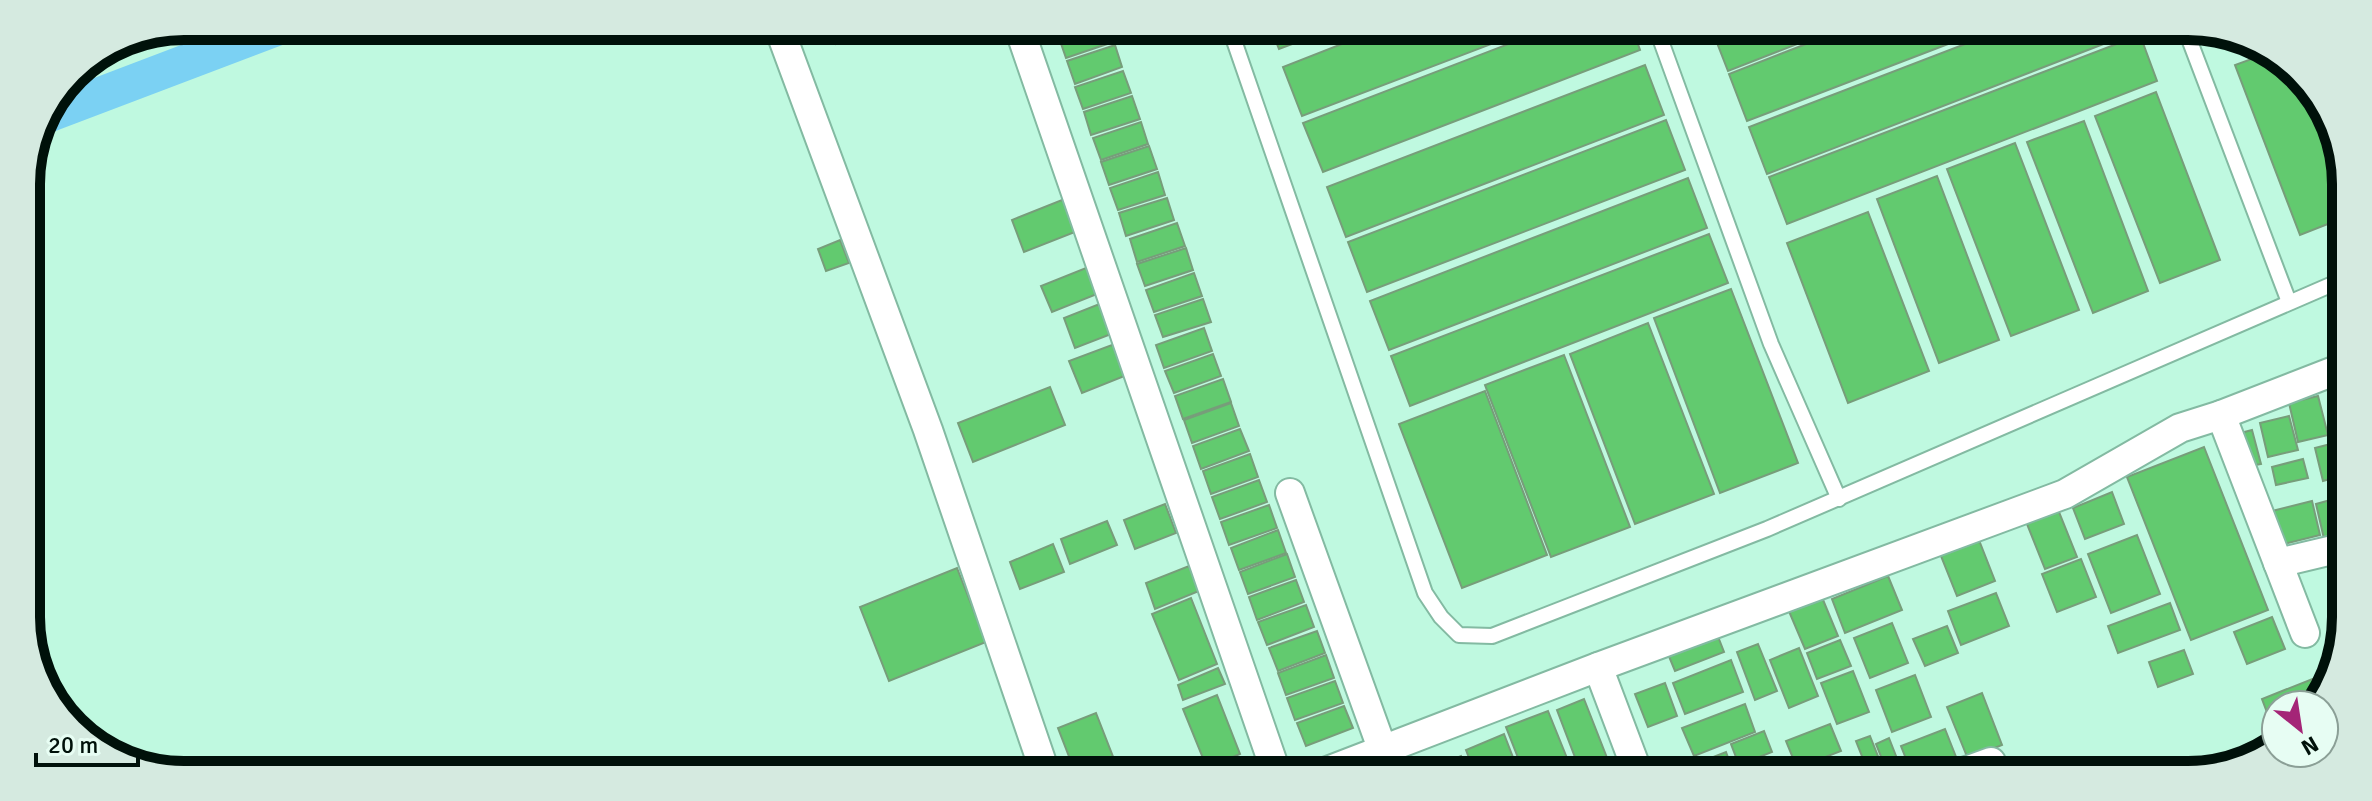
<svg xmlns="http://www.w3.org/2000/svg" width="2372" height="801" font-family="Signika,sans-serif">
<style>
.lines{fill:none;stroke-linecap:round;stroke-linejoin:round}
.canal{stroke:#7bd1f3;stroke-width:36}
.building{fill:#62ca6f;stroke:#779d7a;stroke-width:2}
.service-casing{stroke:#83baa2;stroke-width:18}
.minor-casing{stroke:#83baa2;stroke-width:32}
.service{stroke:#fff;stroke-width:14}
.minor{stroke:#fff;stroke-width:28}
.rim{fill:none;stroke:#00110a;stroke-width:10}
</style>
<rect width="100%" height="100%" fill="#bff9e0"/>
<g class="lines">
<polyline class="canal" points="42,117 282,26"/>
</g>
<g class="building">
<polygon points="829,28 866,28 867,31 836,44"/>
<polygon points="1079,28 1109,28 1113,42 1066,58 1058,35"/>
<polygon points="1271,29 1332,29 1279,49"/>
<polygon points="1380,29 1528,30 1302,116 1283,67"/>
<polygon points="1545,30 1633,30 1640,50 1323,172 1303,123"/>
<polygon points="1712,30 1833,30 1728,71"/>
<polygon points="1842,30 1982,31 1747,121 1729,74"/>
<polygon points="1999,31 2137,31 1767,174 1749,127"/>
<polygon points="2140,35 2157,81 1787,224 1769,177"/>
<polygon points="1115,45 1122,67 1075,84 1067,61"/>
<polygon points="2265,54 2306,80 2343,154 2343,218 2300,235 2235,65"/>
<polygon points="1645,65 1664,115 1346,237 1327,187"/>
<polygon points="1123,71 1131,93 1083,109 1075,87"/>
<polygon points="2156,92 2220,260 2160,283 2095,116"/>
<polygon points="1132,96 1140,119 1091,135 1084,112"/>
<polygon points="1666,120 1685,170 1367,292 1348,242"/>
<polygon points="2084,121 2148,291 2093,313 2027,142"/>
<polygon points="1141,122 1148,144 1101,160 1093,138"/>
<polygon points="2015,143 2079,310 2011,336 1947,169"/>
<polygon points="1149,146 1157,169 1109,185 1101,162"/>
<polygon points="1158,172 1165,195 1118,210 1110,188"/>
<polygon points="1937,176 1999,340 1939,363 1877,199"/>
<polygon points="1688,178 1707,228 1389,350 1370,301"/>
<polygon points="1067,198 1080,230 1024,252 1012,220"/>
<polygon points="1167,198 1174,220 1126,236 1119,213"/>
<polygon points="1868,212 1929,371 1848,403 1787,243"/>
<polygon points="1177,223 1185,246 1137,262 1130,239"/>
<polygon points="1709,234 1728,283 1410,406 1391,356"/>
<polygon points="840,240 849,263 826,271 818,249"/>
<polygon points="1186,248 1193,270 1145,286 1137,264"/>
<polygon points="1091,266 1102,292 1052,312 1041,286"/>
<polygon points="1194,273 1202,296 1154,312 1146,290"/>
<polygon points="1731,289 1798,463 1720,493 1654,318"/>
<polygon points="1203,299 1211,322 1163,337 1155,315"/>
<polygon points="1107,301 1119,331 1075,348 1064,318"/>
<polygon points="1648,323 1714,494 1635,524 1570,354"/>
<polygon points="1204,328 1212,351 1164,368 1156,345"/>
<polygon points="1120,342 1132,373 1082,393 1069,361"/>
<polygon points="1213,354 1221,376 1174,393 1165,371"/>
<polygon points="1564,355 1630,527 1551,557 1485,385"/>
<polygon points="1223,379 1231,402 1183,419 1175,396"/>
<polygon points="1050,387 1065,425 973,462 958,423"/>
<polygon points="1485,391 1547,555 1462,588 1399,424"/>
<polygon points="2318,396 2328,435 2298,442 2289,403"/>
<polygon points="1231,403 1239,426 1192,443 1184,420"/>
<polygon points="2289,416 2298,450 2268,457 2260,423"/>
<polygon points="1240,429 1249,451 1201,469 1193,446"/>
<polygon points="2252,430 2261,464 2244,467 2233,435"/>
<polygon points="2342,441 2341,476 2323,481 2315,448"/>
<polygon points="2204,447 2268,610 2191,640 2127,477"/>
<polygon points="1250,454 1258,477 1211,494 1203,471"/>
<polygon points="2303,459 2308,478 2276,485 2272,467"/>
<polygon points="1259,480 1267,502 1220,519 1212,497"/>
<polygon points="2112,492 2124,524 2085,539 2073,508"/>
<polygon points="2341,497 2341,539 2325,543 2316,504"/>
<polygon points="2312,501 2320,535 2276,546 2268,512"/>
<polygon points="1165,504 1176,533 1135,549 1124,520"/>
<polygon points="1269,505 1277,528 1229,545 1221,522"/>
<polygon points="2057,507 2077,557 2045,569 2025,519"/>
<polygon points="1107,521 1117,545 1070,564 1061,539"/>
<polygon points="1278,530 1286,553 1239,570 1231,548"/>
<polygon points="1977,535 1995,581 1957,596 1939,551"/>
<polygon points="2137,535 2160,594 2111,613 2088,554"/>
<polygon points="1053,544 1064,572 1020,589 1010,562"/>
<polygon points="1287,554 1295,577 1248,594 1240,572"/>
<polygon points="2081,559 2096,597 2057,612 2042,574"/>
<polygon points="1189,566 1199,591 1155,609 1146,583"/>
<polygon points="957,568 986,642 889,681 860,607"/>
<polygon points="1888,576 1902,610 1845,633 1832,599"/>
<polygon points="1296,580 1304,602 1257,620 1249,597"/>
<polygon points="1996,593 2009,626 1961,645 1948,611"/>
<polygon points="1821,595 1838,636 1805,649 1788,609"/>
<polygon points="1191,598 1217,664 1179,680 1152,614"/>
<polygon points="2170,603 2180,630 2118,653 2108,626"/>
<polygon points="1306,605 1314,627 1267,645 1258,622"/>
<polygon points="2272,617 2285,649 2247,664 2234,632"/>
<polygon points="1892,623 1908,663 1870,678 1854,638"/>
<polygon points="1947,626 1958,653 1925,666 1913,639"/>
<polygon points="1317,631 1325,653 1278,671 1269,648"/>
<polygon points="1717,634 1724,652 1675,671 1668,654"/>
<polygon points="1840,640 1851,666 1817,679 1807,653"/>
<polygon points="1758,644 1777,691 1755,700 1737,652"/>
<polygon points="1799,648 1818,696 1789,708 1770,660"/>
<polygon points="2184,650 2193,674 2158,687 2149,662"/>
<polygon points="1326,655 1334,678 1286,695 1278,673"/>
<polygon points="1731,660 1743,692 1685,714 1673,683"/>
<polygon points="1218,668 1225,684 1183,700 1178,685"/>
<polygon points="1853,671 1869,712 1837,724 1821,683"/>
<polygon points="1915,675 1931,717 1892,732 1876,690"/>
<polygon points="2315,678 2320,689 2309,705 2276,705 2276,721 2271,723 2262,699"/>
<polygon points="1335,681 1343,703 1295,720 1287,698"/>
<polygon points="1665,683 1677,716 1648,727 1635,694"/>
<polygon points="1982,693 2002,745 1968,759 1947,707"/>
<polygon points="1217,695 1240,754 1207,768 1183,709"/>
<polygon points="1584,699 1609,763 1581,773 1557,710"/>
<polygon points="1745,704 1755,732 1694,756 1682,728"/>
<polygon points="1344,706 1353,728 1306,746 1297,723"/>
<polygon points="1548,711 1573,773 1524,773 1506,727"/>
<polygon points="1096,713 1119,772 1075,772 1058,728"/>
<polygon points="1830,724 1841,751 1797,768 1786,741"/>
<polygon points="1945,729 1958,762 1928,774 1912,774 1901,746"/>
<polygon points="1764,731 1772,752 1739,765 1731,744"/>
<polygon points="1504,734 1519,773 1475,773 1466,750"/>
<polygon points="1870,736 1885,774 1869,774 1856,741"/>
<polygon points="1889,738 1903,774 1888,774 1876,744"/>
<polygon points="1726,752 1734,774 1687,773 1685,768"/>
<polygon points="1461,756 1467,773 1430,773 1429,769"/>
<polygon points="1853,758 1860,774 1828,774 1825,769"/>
</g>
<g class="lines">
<defs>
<g id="service">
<polyline points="1230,29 1425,593 1441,617 1459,635 1492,636 1767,529 2342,280"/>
<polyline points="1657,30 1771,344 1839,499"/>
<polyline points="2186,31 2289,302"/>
</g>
<g id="minor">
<polyline points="779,28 928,430 1045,772"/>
<polyline points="1019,28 1276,772"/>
<polyline points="2221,415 2305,633"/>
<polyline points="1290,493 1383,751"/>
<polyline points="2278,563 2341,548"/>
<polyline points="1598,667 1638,773"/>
<polyline points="1325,772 1598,667 2065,494 2180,428 2221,415 2342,368"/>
<polyline points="1958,774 1991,762"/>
</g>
</defs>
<use href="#service" class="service-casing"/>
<use href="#minor" class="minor-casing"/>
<use href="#service" class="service"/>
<use href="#minor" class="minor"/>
</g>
<path d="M0 0H2372V801H0ZM184 40H2188A144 144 0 0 1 2332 184V617A144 144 0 0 1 2188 761H184A144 144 0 0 1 40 617V184A144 144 0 0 1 184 40Z" fill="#d5eae0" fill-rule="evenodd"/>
<path class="rim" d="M184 40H2188A144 144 0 0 1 2332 184V617A144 144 0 0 1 2188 761H184A144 144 0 0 1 40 617V184A144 144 0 0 1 184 40Z"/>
<g transform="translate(2300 729) rotate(150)"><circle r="38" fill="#e7fdf3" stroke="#8b9f96" stroke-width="2"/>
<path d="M0-6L14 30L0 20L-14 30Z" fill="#a42577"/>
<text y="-12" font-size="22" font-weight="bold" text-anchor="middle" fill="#00110a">N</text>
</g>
<path d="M36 753v12h102v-12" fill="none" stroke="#00110a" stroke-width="4"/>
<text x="48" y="753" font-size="24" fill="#00110a" stroke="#e7fdf3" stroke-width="6" paint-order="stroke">20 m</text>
</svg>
